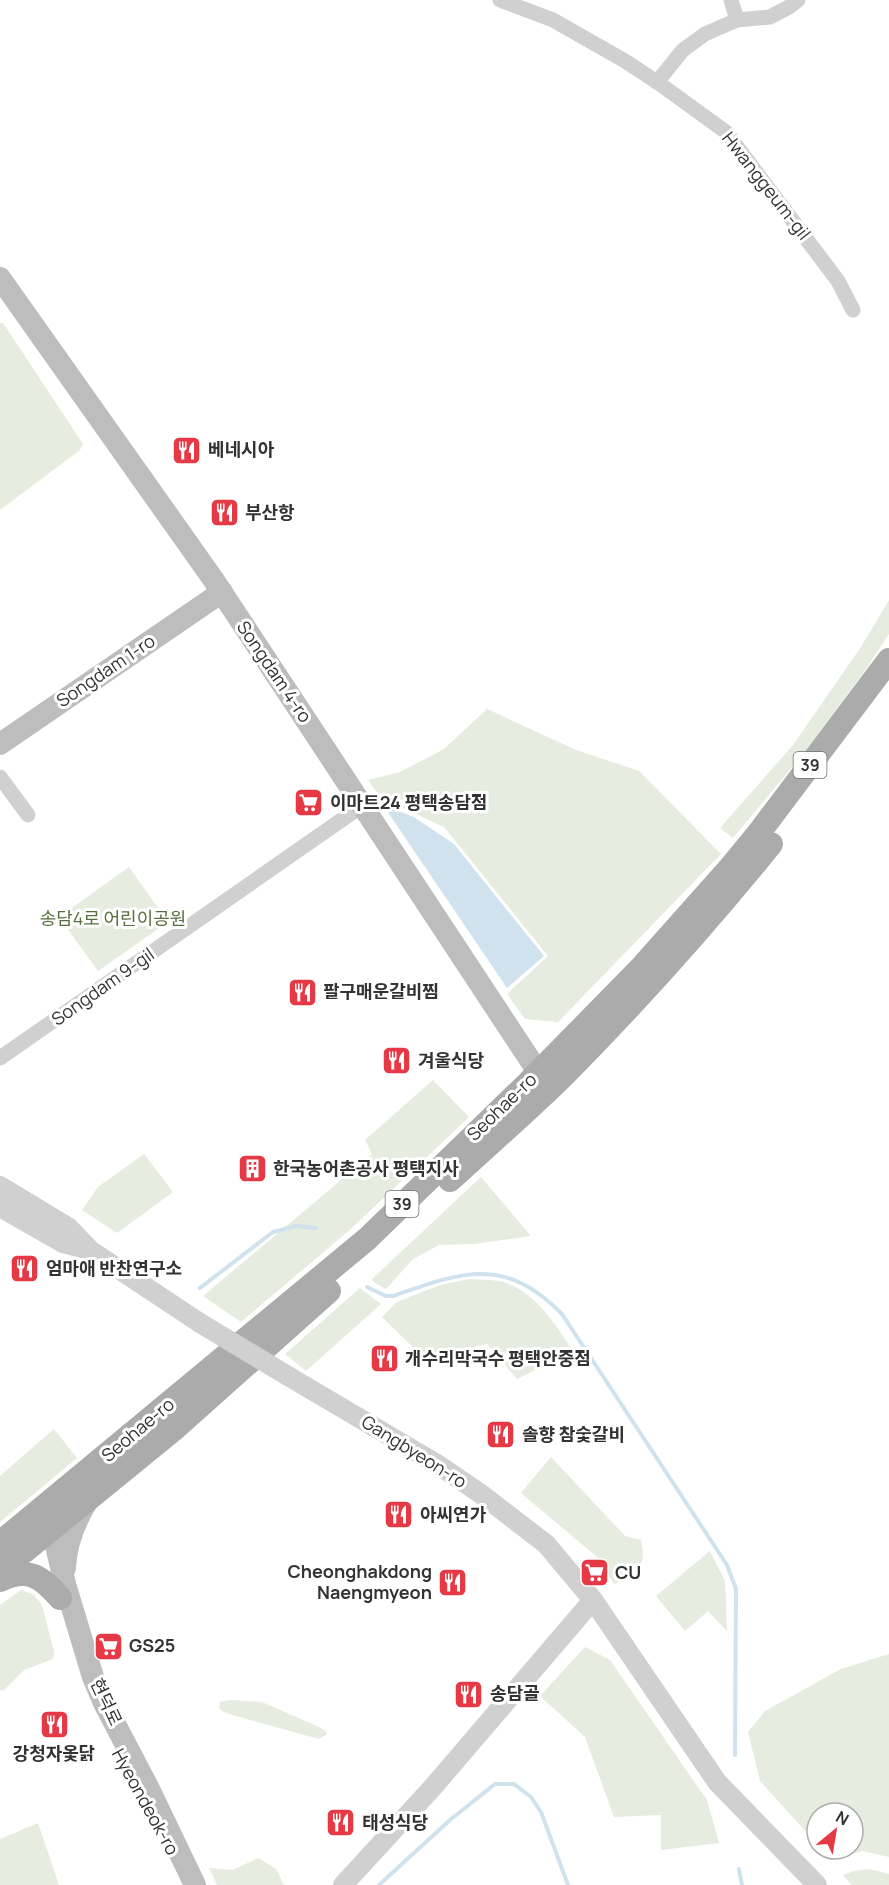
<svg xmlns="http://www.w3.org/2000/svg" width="889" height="1885" font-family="Manrope,'Noto Sans KR',sans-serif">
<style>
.green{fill:#e6ecdf}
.water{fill:#cfe2ee}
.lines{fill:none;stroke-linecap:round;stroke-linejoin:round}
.stream{stroke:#cfe2ee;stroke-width:4}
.minor{stroke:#d0d0d0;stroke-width:15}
.tertiary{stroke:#d0d0d0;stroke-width:20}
.secondary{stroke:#bdbdbd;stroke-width:22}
.primary{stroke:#ababab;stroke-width:24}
.tertiary-bridge{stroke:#d0d0d0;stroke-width:20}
.labels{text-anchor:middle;stroke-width:6;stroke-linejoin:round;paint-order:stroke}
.shield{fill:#fff;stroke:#707070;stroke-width:1.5}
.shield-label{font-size:16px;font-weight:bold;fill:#333}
.street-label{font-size:18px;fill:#333;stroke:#fff}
.poi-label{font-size:18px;font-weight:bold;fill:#333;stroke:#fff;text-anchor:start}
.park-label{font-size:18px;fill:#56703f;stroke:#fff}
</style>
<rect width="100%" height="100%" fill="#fff"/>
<g class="green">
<polygon points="0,323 3,323 83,444 80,450 0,510"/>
<polygon points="889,600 889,634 864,672 803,754 733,838 720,828 793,745 861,647"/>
<polygon points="487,709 576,750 639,771 721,854 558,1022 525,1019 507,994 548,956 444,827 381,798 368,780 400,772 444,749"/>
<polygon points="129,867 168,922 98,971 59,917"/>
<polygon points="433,1080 469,1117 352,1228 241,1322 203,1296 372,1154 365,1140"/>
<polygon points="144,1154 173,1192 117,1233 82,1210 98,1187"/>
<polygon points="481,1177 531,1236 474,1244 439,1245 413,1259 386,1289 375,1283 372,1279"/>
<path d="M 469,1279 C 480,1280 492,1279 503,1282 C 535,1291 556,1325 573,1351 L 517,1379 L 487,1344 L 425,1359 L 382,1317 L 397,1302 L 440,1285 Z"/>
<polygon points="360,1288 381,1304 306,1371 285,1354"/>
<polygon points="54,1429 77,1458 0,1522 0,1476"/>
<path d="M 551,1457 L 625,1536 L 641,1540 C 647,1566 638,1575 614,1584 L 596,1556 L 521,1493 Z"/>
<polygon points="710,1551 725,1581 727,1631 708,1611 685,1631 656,1596"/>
<polygon points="21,1590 33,1594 42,1605 54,1652 53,1659 24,1670 3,1691 0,1690 0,1605"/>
<polygon points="585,1647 610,1660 707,1800 719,1843 661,1850 661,1815 614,1817 585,1737 540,1696"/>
<polygon points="889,1654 889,1857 862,1851 832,1860 822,1849 853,1849 853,1813 817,1813 817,1844 760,1781 748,1732 765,1711 841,1669"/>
<polygon points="231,1700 262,1702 319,1727 326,1731 327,1734 319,1739 236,1716 224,1712 219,1708 220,1702"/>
<polygon points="38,1823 59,1885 0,1885 0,1839"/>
<polygon points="258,1858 276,1869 284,1885 217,1885 209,1868 233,1870"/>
<polygon points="870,1869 889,1874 889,1885 852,1885 843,1875 854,1871"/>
</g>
<polygon class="water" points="383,805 414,817 454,844 544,956 507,988"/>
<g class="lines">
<g class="stream">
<path d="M 367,1287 L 386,1296 L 393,1296 C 462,1272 504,1255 562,1314 L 727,1565 L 736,1589 L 735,1755"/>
<polyline points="200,1288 273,1232 296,1226 316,1228"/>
<polyline points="739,1869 742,1885"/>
<polyline points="379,1885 450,1820 495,1784 514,1784 531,1797 541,1812 568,1885"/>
</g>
<g class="minor">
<polyline points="500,0 553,20 625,61 657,82 726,132 838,281 853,310"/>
<polyline points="731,0 737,20"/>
<polyline points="657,82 683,50 705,34 737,20 770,17 789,7 798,0"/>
<polyline points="0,777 28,815"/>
<polyline points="0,1058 363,805"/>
</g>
<g class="tertiary">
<polyline points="0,1186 68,1227 90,1250 200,1323"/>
<polyline points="0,1207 63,1243 90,1250"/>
<polyline points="288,1376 437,1464 481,1494 546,1544 593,1600 717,1782 817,1885"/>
<polyline points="343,1885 433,1787 593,1600"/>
</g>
<g class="secondary">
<polyline points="0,278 213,579 538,1072"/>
<polyline points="0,744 222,592"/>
<polyline points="46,1512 52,1529 65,1584 93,1677 104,1703 149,1789 195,1885"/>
<path d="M 65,1568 C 66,1543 75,1521 88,1500"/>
</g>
<g class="primary">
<path d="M 450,1180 C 489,1144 530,1109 567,1072 C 639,999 707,923 771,844"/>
<polyline points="0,1543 367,1239 529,1082 640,969 729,869 761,830 889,660"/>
<polyline points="0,1571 173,1430 329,1291"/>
<path d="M 0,1580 C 28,1567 41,1576 60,1598"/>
</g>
<polyline class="tertiary-bridge" points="200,1323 288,1376"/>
</g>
<defs>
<symbol id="restaurant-square" viewBox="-11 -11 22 22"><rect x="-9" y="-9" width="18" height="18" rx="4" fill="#e63946" stroke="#fff"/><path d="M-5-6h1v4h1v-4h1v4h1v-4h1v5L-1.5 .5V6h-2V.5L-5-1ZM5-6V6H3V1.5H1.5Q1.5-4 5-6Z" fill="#fff"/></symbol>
<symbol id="supermarket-square" viewBox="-11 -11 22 22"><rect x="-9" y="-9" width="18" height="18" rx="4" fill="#e63946" stroke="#fff"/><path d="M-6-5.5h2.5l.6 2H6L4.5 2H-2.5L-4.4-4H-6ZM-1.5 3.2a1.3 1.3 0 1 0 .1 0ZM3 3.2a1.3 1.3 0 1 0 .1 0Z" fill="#fff"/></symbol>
<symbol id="building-square" viewBox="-11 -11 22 22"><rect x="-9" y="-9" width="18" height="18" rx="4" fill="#e63946" stroke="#fff"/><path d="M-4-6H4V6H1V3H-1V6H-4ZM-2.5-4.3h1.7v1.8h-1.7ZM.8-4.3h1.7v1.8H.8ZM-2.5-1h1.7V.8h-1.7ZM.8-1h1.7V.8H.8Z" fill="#fff"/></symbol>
</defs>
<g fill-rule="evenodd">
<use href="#restaurant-square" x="170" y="434" width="33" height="33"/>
<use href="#restaurant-square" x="208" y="496" width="33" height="33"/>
<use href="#supermarket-square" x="292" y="786" width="33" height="33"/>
<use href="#restaurant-square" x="286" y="976" width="33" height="33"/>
<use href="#restaurant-square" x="380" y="1044" width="33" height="33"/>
<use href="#building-square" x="236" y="1152" width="33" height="33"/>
<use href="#restaurant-square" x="8" y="1252" width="33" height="33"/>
<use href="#restaurant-square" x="368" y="1342" width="33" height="33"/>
<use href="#restaurant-square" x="484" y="1418" width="33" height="33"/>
<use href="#restaurant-square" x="382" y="1498" width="33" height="33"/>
<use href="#supermarket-square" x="578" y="1556" width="33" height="33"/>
<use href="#restaurant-square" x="436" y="1566" width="33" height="33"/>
<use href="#supermarket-square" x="92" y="1630" width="33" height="33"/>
<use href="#restaurant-square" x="452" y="1678" width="33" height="33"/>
<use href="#restaurant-square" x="38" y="1708" width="33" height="33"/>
<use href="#restaurant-square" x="324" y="1806" width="33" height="33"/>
</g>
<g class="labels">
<g class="shield">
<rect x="793.5" y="752" width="33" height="26" rx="4.5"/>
<rect x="385.5" y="1191" width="33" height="26" rx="4.5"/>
</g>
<g class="shield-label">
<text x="810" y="771">39</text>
<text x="402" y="1210">39</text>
</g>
<g class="street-label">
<text transform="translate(766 186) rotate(52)" y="6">Hwanggeum-gil</text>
<text transform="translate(106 671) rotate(-34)" y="6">Songdam 1-ro</text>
<text transform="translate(274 672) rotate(56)" y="6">Songdam 4-ro</text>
<text transform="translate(103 987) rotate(-35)" y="6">Songdam 9-gil</text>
<text transform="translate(502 1107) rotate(-44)" y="6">Seohae-ro</text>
<text transform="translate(138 1430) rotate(-40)" y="6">Seohae-ro</text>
<text transform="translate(414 1452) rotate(32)" y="6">Gangbyeon-ro</text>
<text transform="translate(106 1702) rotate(65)" y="6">현덕로</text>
<text transform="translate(145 1802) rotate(61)" y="6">Hyeondeok-ro</text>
</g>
<g class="poi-label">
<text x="208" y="456">베네시아</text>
<text x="245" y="519">부산항</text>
<text x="330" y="809">이마트24 평택송담점</text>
<text x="323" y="998">팔구매운갈비찜</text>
<text x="418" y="1067">겨울식당</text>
<text x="273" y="1175">한국농어촌공사 평택지사</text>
<text x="46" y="1275">엄마애 반찬연구소</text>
<text x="405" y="1365">개수리막국수 평택안중점</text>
<text x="522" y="1441">솔향 참숯갈비</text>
<text x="420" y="1521">아씨연가</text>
<text x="432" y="1578" text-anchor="end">Cheonghakdong<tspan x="432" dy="21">Naengmyeon</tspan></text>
<text x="615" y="1579">CU</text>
<text x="129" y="1652">GS25</text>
<text x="490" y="1700">송담골</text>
<text x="54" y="1760" text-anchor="middle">강청자옻닭</text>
<text x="362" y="1829">태성식당</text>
</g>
<g class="park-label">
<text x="113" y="925">송담4로 어린이공원</text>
</g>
</g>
<g transform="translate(835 1831) rotate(30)"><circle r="28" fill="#ffffff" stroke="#adadad" stroke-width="1.5"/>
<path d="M0-4.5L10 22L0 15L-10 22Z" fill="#e63946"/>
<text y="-9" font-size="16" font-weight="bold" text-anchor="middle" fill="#333333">N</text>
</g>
</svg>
